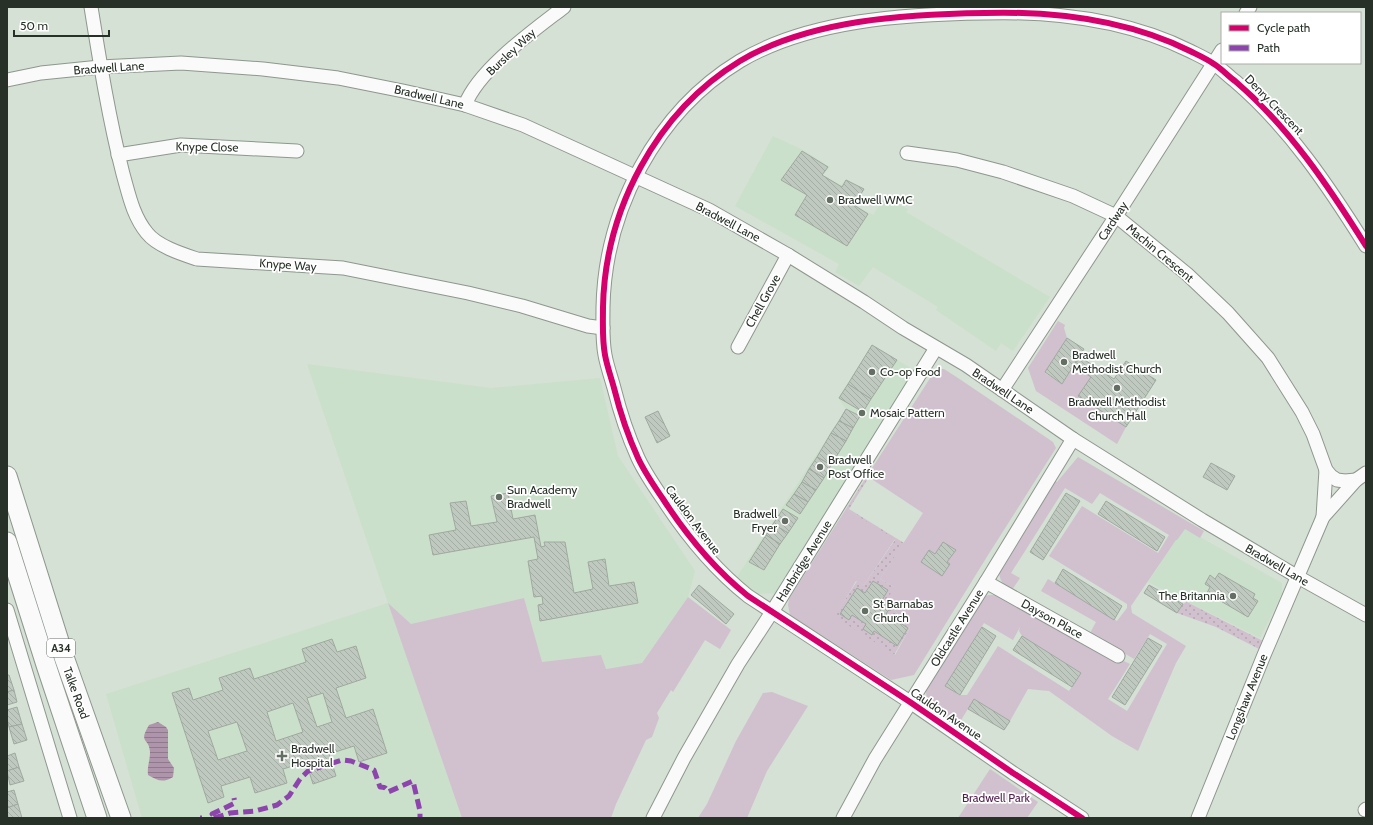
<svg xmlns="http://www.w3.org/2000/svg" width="1373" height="825" font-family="Cabin,sans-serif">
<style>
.built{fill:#cae0cb}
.grass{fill:url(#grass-dots)}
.green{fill:#d1c0ce;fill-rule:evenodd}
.water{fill:url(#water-rules)}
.building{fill:url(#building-back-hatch);stroke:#9fa99f;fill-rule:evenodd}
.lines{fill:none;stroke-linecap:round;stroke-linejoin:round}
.minor-casing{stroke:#8e978e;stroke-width:15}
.highway-casing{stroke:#8e978e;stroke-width:21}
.minor{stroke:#f9faf9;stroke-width:13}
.highway{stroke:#f9faf9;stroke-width:19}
.quiet{stroke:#8e44ad;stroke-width:5;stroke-dasharray:10 5;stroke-linecap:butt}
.cycleway-casing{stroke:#fff;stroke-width:8}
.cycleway{stroke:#d6006c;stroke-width:6}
.poi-dot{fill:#646f64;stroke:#fff;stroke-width:1.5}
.labels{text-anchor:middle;stroke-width:3.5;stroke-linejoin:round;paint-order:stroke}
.shield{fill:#fff;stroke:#686f68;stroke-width:1}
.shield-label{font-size:11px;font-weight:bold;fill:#273128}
.street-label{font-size:12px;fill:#273128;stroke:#fff}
.poi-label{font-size:12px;fill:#273128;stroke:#fff;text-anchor:start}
.park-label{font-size:12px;fill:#521e4e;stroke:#fff}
</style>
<defs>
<pattern id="grass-dots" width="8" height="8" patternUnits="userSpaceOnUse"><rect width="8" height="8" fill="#d1c0ce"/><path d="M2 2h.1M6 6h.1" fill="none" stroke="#b3a5b1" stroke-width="1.8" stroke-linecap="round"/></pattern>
<pattern id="water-rules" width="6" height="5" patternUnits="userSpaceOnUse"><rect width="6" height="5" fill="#ae95ab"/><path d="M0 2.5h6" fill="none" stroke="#8e7a8b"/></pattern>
<pattern id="building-back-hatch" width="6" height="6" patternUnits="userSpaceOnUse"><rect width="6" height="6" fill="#bfc9bf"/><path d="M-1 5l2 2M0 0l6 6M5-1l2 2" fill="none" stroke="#a4ada4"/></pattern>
</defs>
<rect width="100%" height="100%" fill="#d4e1d4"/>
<g class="built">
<polygon points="773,136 803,150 830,167 823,175 841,185 846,179 864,189 855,205 873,215 885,197 908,209 906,212 1050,297 1013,351 1001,343 996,351 936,310 938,307 873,267 859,286 835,272 839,264 735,206"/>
<polygon points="872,345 916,371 776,593 756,594 735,580 846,409 838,398"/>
<polygon points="307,364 491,388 600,378 618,456 695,571 688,597 642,663 605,669 601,655 542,662 524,598 411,624 389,604 462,818 142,818 106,694 388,603"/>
<polygon points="1184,528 1282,583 1282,594 1260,638 1148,582"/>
</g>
<g class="grass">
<polygon points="867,476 869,477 849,509 904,543 880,579 894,587 893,609 907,623 906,625 910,628 894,655 834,617 857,581 864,585 895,540 846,509"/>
<polygon points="1187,602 1263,641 1259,649 1216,627 1177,613 1183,604"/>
</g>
<g class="green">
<polygon points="1058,321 1065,325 1064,328 1067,338 1045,373 1062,384 1074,366 1091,377 1079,396 1126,427 1117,444 1036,391 1028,368"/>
<polygon points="936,369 944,369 958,378 1053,442 1056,448 988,555 914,675 891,680 790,615 788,605 789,599 846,509 895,539 864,585 856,581 835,617 895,655 910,628 906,625 907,623 886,602 894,587 880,579 923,513 867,476"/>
<path d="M 1078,457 L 1204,531 L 1200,538 L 1185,529 L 1177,540 L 1176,540 L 1131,606 L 1132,613 L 1186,646 L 1176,663 L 1138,751 L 1112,736 L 1049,691 L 1028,689 L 1010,721 L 974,699 L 958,725 L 927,705 L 926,690 L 983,597 L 989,595 L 999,595 L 1097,652 L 1100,649 L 1130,664 L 1108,699 L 1127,711 L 1167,644 L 1150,634 L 1134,659 L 1090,633 L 1096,622 L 1041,591 L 1048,579 L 1117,621 L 1127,608 L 1127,604 L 1049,556 L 1082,506 L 1158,553 L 1169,535 L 1100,493 L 1092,504 L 1065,488 L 1011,573 L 1020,578 L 1012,590 C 1004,586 1000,582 999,572 L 1055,481 L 1057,482 ZM 984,623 L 1013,640 L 1020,627 L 1019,631 L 1022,636 L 1081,673 L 1069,691 L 998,646 L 967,695 L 959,695 L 946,686 Z"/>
<polygon points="688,597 731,630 720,649 705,640 673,692 671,690 657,713 659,718 652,737 646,740 616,804 611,818 462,818 388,603 411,624 524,598 542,662 601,655 606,669 642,663"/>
<polygon points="772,692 808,706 767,771 747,818 698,818 707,804 736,741 763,693"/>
<polygon points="990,769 1038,802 1027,818 958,818"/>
</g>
<path class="water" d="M 158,722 L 166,727 L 168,730 L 168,759 L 174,768 L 173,777 C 163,783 158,781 148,775 C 147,766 150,761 150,752 C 149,737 138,744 149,725 Z"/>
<g class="building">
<polygon points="802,151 828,167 822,175 842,187 846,180 864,189 854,205 868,214 847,246 795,215 807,195 781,180"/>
<polygon points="1067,338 1084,349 1062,384 1045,372"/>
<polygon points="872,345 897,360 871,399 848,384"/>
<polygon points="1080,357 1114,379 1126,361 1156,380 1126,427 1078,396 1091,377 1074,366"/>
<polygon points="848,384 871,399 863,412 839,398"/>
<polygon points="846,409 860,416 853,428 839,421"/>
<polygon points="658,411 670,436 657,443 645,417"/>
<polygon points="839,421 853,428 846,441 831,433"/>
<polygon points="831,433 846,441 831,465 817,457"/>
<polygon points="817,457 831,465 824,478 809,469"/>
<polygon points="1211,463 1235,476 1227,490 1203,477"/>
<polygon points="809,469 824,478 816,490 802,482"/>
<polygon points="802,482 816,490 808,502 794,494"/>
<polygon points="508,493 513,519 535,515 541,547 545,546 544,542 565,542 574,593 593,589 588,562 605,559 609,586 634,582 638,603 540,621 538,605 543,604 542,596 534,597 528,561 538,559 534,537 433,555 429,535 456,530 450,503 466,501 471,526 497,522 491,496"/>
<polygon points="1066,493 1080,501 1043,560 1030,552"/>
<polygon points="794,494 808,502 800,514 786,505"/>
<polygon points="1106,501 1165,537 1157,551 1098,514"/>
<polygon points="783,509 798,518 788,533 773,524"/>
<polygon points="773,524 788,533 780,544 766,535"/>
<polygon points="766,535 780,544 764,570 749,562"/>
<polygon points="943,542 956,550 947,562 950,564 942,576 921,562 929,550 935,554"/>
<polygon points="1063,569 1122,606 1114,620 1055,583"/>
<polygon points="1219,573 1255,594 1253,598 1258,601 1248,617 1207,593 1210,587 1205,584 1210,575 1215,579"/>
<polygon points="873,581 888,590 881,602 890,608 886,614 908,628 897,646 874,631 872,635 863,629 866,624 852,615 849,620 840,614 857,588 865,593"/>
<polygon points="699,585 734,614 726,624 691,595"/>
<polygon points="1149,585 1183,604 1177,613 1144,593"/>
<polygon points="982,627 996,636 960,695 945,686"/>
<polygon points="1022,636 1081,673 1072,687 1013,650"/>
<polygon points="1148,638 1162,646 1125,705 1112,697"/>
<path d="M 332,639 L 337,652 L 356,646 L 366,678 L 336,688 L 346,718 L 373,709 L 387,753 L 359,762 L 354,746 L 329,754 L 336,776 L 313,784 L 306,762 L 283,769 L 287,783 L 255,793 L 250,777 L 221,786 L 224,797 L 208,803 L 172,693 L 189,688 L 193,700 L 223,690 L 219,678 L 250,668 L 254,679 L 306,662 L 302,649 ZM 323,693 L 332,722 L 317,727 L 307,698 ZM 293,703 L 303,732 L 276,741 L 267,712 ZM 237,722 L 247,751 L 218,760 L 208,731 Z"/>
<polygon points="7,675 9,675 14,690 7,692"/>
<polygon points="14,690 17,702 7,705 7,692"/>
<polygon points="974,699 1010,721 1004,730 968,709"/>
<polygon points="17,707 22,724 9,727 7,719 7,710"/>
<polygon points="22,724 27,740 14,744 9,727"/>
<polygon points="15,753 19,767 7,771 7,756"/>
<polygon points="19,767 24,781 10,785 7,771"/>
<polygon points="14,790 18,804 7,808 7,792"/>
<polygon points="18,804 22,818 8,818 7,808"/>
</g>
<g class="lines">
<defs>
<g id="minor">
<path d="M 91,7 C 100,63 109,119 123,174 C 129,195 133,216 147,233 C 157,246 182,254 197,259 L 343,268 L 468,293 L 522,306 L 588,326 L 603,328"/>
<polyline points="1246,13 1250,7"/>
<polyline points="7,80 41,73 100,67 181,63 263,69 338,78 403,91 465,105 523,125 709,210 788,255 864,302 903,328 966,365 1073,439 1202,520 1298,577 1366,615"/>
<path d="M 465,105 C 479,69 533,31 564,7"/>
<polyline points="907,153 957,160 1003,172 1073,196 1116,216 1187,274 1228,313 1268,358 1302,412 1313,434 1326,470 1331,476 1337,480 1345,481 1356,480"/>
<polyline points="118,155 181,145 297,151"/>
<polyline points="738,347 788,255"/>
<polyline points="1002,390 1116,216 1222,50"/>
<polyline points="1323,517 1326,470"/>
<polyline points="986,582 1118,656"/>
<polyline points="7,610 70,818"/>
<polyline points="1365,810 1366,809"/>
<polyline points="653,818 684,758 738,664 772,612 936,348"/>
<polyline points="843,818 875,759 986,582 1073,439"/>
<path d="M 1082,818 L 1013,773 L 910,702 L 748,596 C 713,568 687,536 663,499 C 654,486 645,473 638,458 C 628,436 620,412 614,388 C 611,377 607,366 605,355 C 602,339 603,323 603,307 C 605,210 656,112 740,61 C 809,20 905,14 985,13 C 1054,11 1127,20 1190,51 C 1198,55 1207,59 1214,64 C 1222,69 1228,76 1235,81 C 1289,127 1329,187 1366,246"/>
<polyline points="1198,818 1264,655 1323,517 1356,480 1366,473"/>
</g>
<g id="highway">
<polyline points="7,476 64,657 121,818"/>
<polyline points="7,542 46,665 97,818"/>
</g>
</defs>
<use href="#minor" class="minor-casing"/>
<use href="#highway" class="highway-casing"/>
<use href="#minor" class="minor"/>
<use href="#highway" class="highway"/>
<g class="quiet">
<polyline points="213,815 212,814 235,803 234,798"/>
<polyline points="200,818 202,818"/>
<path d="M 214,818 L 230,813 L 255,811 L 277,805 L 289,796 L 300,779 L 308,771 L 342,760 L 351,761 L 374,770 L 380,787 C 384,787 386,787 388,792 L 413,781 L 420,811 L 420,818"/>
</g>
<defs>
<path id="cycleway" d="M 1082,818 L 1013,773 L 910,702 L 748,596 C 713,568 687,536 663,499 C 654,486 645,473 638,458 C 628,436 620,412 614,388 C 611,377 607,366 605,355 C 602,339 603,323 603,307 C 605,210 656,112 740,61 C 809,20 905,14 985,13 C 1054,11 1127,20 1190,51 C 1198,55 1207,59 1214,64 C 1222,69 1228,76 1235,81 C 1289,127 1329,187 1366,246"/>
</defs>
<use href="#cycleway" class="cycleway-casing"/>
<use href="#cycleway" class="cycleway"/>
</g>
<g class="poi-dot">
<circle cx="830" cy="200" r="4"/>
<circle cx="1064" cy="362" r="4"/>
<circle cx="872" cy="372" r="4"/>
<circle cx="1117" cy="388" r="4"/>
<circle cx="862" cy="413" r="4"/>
<circle cx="820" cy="467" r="4"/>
<circle cx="499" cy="497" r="4"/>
<circle cx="785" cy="521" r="4"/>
<circle cx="1233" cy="596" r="4"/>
<circle cx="865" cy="611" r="4"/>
<path d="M280 750h4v4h4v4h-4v4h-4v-4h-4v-4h4z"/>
</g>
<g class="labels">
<rect class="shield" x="47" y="639" width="28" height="18" rx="3"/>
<g class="shield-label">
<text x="61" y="652">A34</text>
</g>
<g class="street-label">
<text transform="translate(511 52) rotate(-43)" y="4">Bursley Way</text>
<text transform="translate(109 68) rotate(-4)" y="4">Bradwell Lane</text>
<text transform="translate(429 97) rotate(13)" y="4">Bradwell Lane</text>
<text transform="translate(1274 105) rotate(46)" y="4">Denry Crescent</text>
<text transform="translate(207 147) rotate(1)" y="4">Knype Close</text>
<text transform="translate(1113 221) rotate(-57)" y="4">Cardway</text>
<text transform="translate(728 222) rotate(28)" y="4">Bradwell Lane</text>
<text transform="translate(1160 253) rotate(40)" y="4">Machin Crescent</text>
<text transform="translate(288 265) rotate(4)" y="4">Knype Way</text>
<text transform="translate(763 301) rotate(-61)" y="4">Chell Grove</text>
<text transform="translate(1003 391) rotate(34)" y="4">Bradwell Lane</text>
<text transform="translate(693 520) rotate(53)" y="4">Cauldon Avenue</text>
<text transform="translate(804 561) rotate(-58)" y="4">Hanbridge Avenue</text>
<text transform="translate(1277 565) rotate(30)" y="4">Bradwell Lane</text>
<text transform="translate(1052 619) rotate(29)" y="4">Dayson Place</text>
<text transform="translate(957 628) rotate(-58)" y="4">Oldcastle Avenue</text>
<text transform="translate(76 693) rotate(70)" y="4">Talke Road</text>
<text transform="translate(1247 697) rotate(-68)" y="4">Longshaw Avenue</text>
<text transform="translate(946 714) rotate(34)" y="4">Cauldon Avenue</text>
</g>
<g class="poi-label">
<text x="838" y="204">Bradwell WMC</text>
<text x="1072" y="359">Bradwell<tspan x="1072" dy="14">Methodist Church</tspan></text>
<text x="880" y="376">Co-op Food</text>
<text x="1117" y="406" text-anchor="middle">Bradwell Methodist<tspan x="1117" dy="14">Church Hall</tspan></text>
<text x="870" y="417">Mosaic Pattern</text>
<text x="828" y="464">Bradwell<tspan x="828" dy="14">Post Office</tspan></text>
<text x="507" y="494">Sun Academy<tspan x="507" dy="14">Bradwell</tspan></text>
<text x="777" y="518" text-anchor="end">Bradwell<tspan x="777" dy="14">Fryer</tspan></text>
<text x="1225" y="600" text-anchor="end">The Britannia</text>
<text x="873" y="608">St Barnabas<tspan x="873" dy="14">Church</tspan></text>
<text x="291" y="753">Bradwell<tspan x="291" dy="14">Hospital</tspan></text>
</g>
<g class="park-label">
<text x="996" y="802">Bradwell Park</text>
</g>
</g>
<rect width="1373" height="825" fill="none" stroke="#273128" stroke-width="16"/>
<rect x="1221" y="12" width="140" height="52" fill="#ffffff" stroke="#a9ada9"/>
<rect x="1229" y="25" width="20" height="6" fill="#d6006c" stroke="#a9ada9"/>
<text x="1257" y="32" font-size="12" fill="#273128">Cycle path</text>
<rect x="1229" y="45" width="20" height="6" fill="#8e44ad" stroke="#a9ada9"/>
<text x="1257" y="52" font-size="12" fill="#273128">Path</text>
<path d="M14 30v6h95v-6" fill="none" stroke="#273128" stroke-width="2"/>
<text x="20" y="30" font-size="12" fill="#273128" stroke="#ffffff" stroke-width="3" paint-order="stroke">50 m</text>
</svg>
